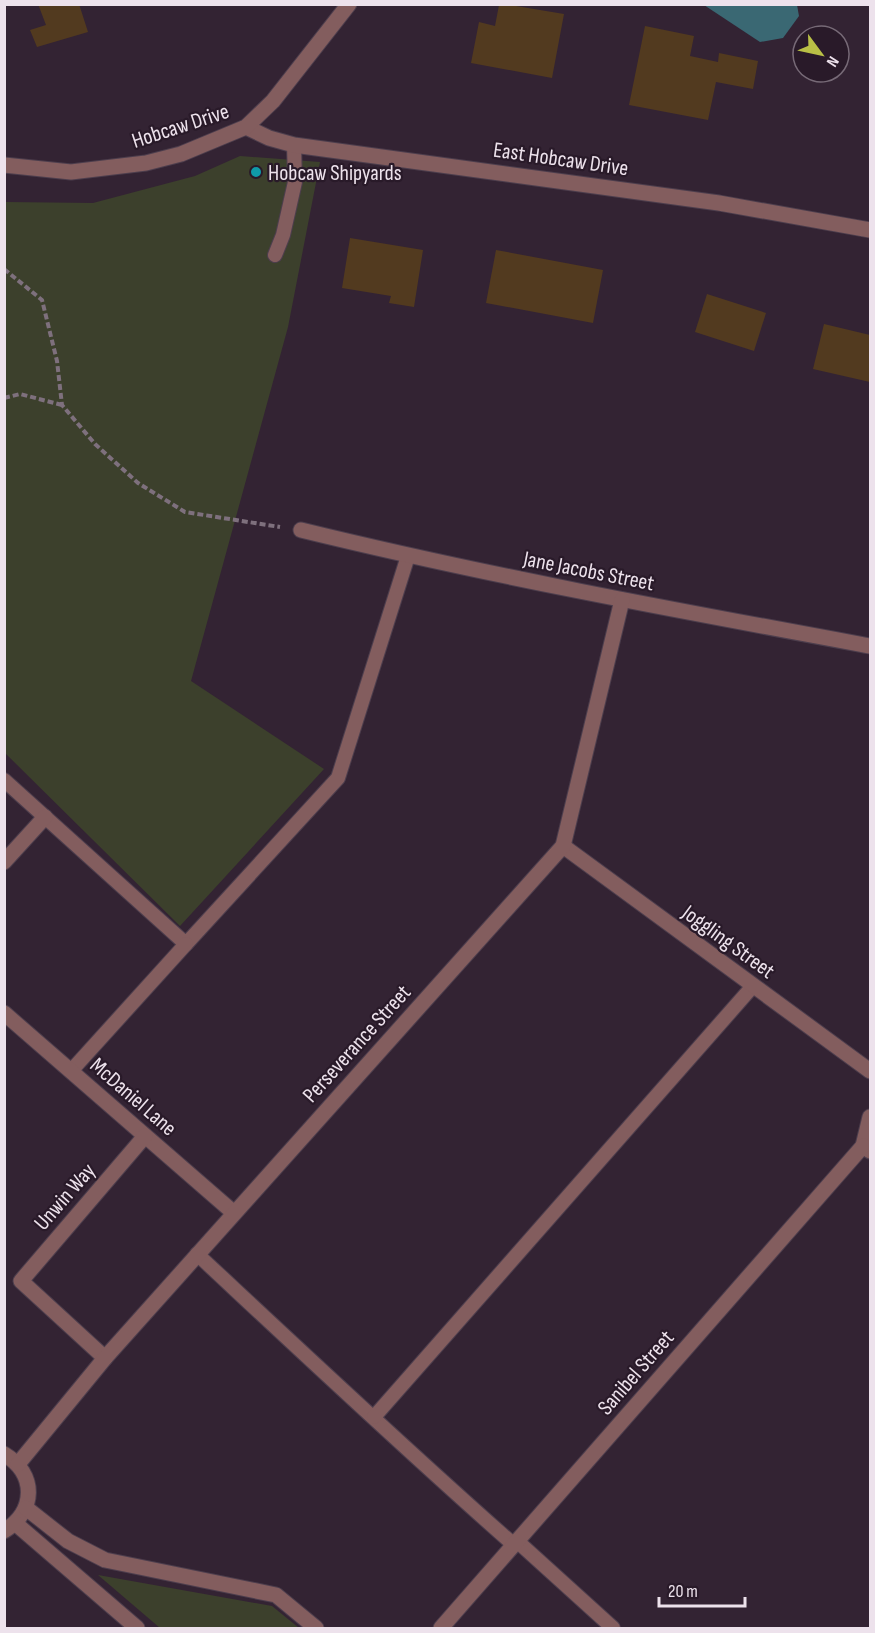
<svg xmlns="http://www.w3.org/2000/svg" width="875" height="1633" font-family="'Sofia Sans Condensed',sans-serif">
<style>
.green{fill:#3c402c}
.water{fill:#3a6873}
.building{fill:#523a1f}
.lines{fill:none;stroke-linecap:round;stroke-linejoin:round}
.lane-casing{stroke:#4d3e4d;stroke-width:16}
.street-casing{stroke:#4d3e4d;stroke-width:17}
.path{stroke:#7e707d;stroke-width:4;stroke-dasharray:6 3;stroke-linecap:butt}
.lane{stroke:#835d5e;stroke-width:14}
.street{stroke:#835d5e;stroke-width:15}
.culture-dot{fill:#0f9aa8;stroke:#291a29;stroke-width:2}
.labels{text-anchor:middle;stroke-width:4.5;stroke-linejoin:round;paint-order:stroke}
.street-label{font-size:22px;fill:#ede2ec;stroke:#291a29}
.poi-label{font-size:22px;fill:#ede2ec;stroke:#291a29;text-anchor:start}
</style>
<rect width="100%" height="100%" fill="#332333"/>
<g class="green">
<polygon points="240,156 320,162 288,327 191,681 324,769 180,926 5,753 5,202 93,203 195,176"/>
<polygon points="98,1575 272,1606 299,1628 160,1628"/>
</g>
<polygon class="water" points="704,5 797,5 799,16 783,38 760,42"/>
<g class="building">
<polygon points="38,4 79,4 88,32 37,47 30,30 46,25"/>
<polygon points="499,5 510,5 564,14 552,78 471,63 479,22 495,26"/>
<polygon points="645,26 694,36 690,56 718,62 719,53 758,61 753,89 716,82 708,120 629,105"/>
<polygon points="350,238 423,250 414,307 389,303 391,296 342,288"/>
<polygon points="496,250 603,270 593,323 486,303"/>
<polygon points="707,294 766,313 754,351 695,332"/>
<polygon points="824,324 870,335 870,382 813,369"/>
</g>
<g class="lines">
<defs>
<g id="lane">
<polyline points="275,255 283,235 295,182 294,145"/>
<polyline points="4,780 186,944 338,778 408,556"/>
<polyline points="71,1071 186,944"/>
<path d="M 197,1254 C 302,1352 406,1450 514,1545"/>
<polyline points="374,1417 753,986"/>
<polyline points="517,1541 613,1628"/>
</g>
<g id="street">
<polyline points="246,127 269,138 294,145 719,203 870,230"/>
<polyline points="4,165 71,172 146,163 181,154 246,127 273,101 349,4"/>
<path d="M 301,530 C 489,576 680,611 870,646"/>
<polyline points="563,846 870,1071"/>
<polyline points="4,862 45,817"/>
<polyline points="4,1013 234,1213"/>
<polyline points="870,1151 863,1146 870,1117"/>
<polyline points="105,1358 21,1281 145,1136"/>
<path d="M 4,1454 C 37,1474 36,1511 4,1531"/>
<polyline points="18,1464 105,1358 563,846 622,600"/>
<polyline points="26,1508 68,1541 105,1560 276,1595 316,1628"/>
<polyline points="15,1523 137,1628"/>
<polyline points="441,1628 863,1146"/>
</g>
</defs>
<use href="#lane" class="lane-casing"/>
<use href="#street" class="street-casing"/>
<g class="path">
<polyline points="4,269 42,300 57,361 62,405 95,444 138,483 185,512 280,527"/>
<polyline points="4,398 20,394 62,405"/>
</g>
<use href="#lane" class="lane"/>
<use href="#street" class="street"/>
</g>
<circle class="culture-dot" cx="256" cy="172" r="6"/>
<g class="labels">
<g class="street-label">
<text transform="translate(180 125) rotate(-18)" y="8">Hobcaw Drive</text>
<text transform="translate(561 158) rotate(8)" y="8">East Hobcaw Drive</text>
<text transform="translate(589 570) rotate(11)" y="8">Jane Jacobs Street</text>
<text transform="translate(729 941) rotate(36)" y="8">Joggling Street</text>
<text transform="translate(356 1043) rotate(-48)" y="8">Perseverance Street</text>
<text transform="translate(134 1096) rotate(41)" y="8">McDaniel Lane</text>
<text transform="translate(64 1196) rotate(-49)" y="8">Unwin Way</text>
<text transform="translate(635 1372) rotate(-49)" y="8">Sanibel Street</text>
</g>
<g class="poi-label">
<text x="268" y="180">Hobcaw Shipyards</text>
</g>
</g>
<rect width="875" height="1633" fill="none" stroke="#ede2ec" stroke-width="12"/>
<g transform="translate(821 54) rotate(123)"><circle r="28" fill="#291a29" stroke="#776a77" stroke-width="1.5"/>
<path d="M0-4.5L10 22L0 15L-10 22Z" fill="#b9c046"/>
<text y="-9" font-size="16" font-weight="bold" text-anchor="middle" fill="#ede2ec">N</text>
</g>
<path d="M659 1597v9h86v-9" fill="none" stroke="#ede2ec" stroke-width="3"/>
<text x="668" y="1597" font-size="18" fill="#ede2ec" stroke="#291a29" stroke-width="4.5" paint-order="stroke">20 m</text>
</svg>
